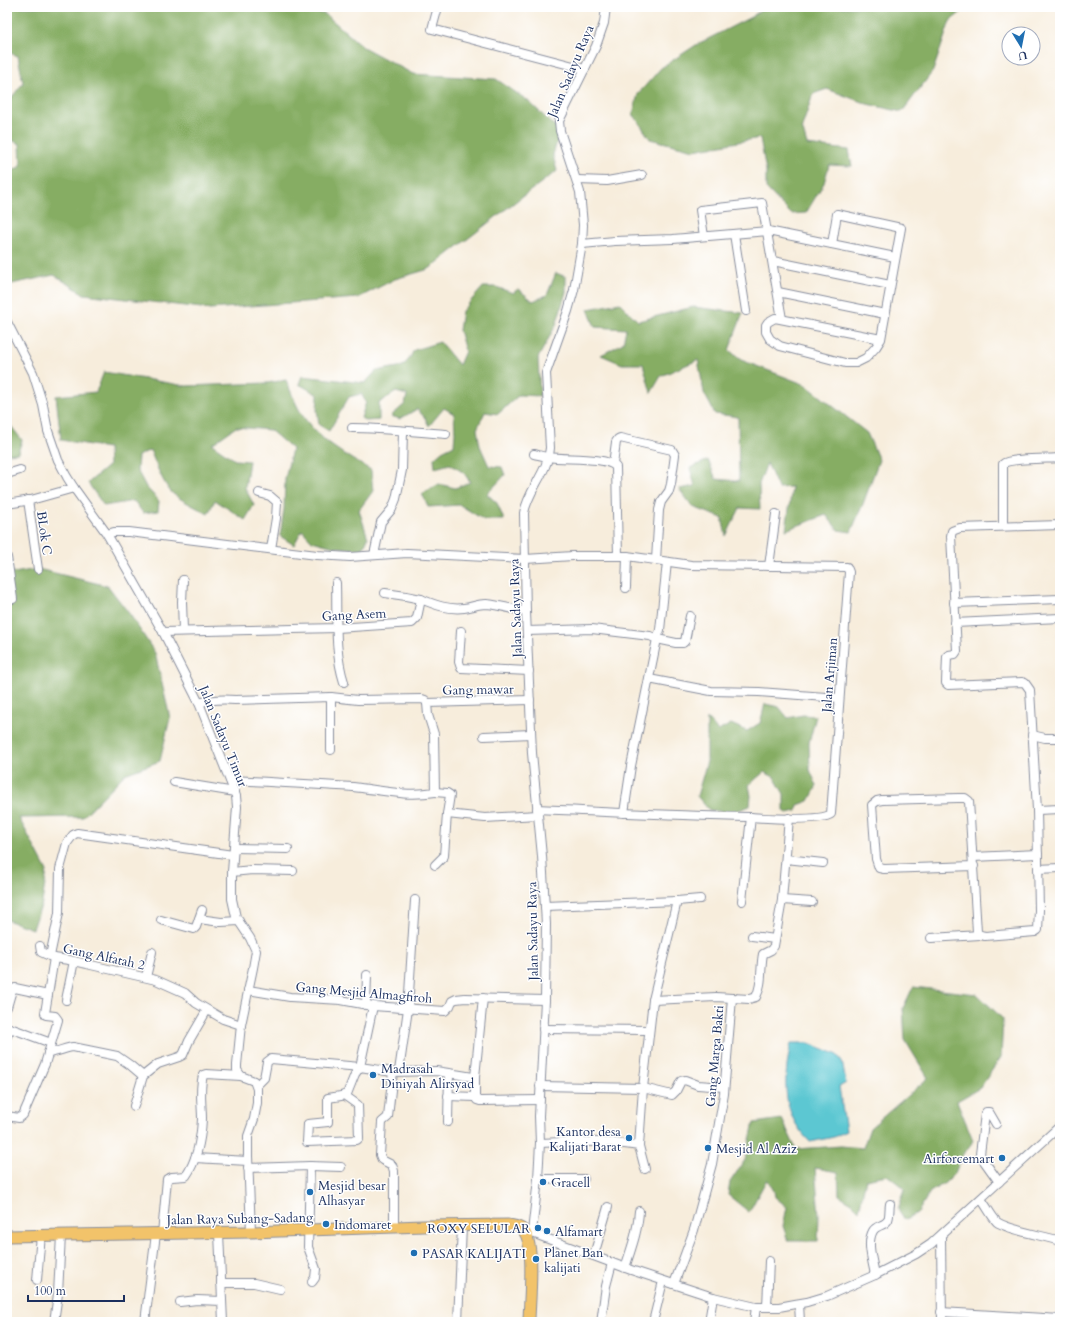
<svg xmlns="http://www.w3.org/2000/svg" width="1067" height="1329" font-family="Cardo,serif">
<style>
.forest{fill:#86ad63;stroke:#506e60}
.water{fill:#5bc7d2;stroke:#3b7b98}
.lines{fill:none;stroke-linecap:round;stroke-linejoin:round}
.minor-casing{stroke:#898e9d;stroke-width:10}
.major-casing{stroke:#898e9d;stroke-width:13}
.minor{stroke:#fff;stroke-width:8}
.major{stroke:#f2c36a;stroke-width:11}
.poi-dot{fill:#1f6fb2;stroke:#fff;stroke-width:1.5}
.labels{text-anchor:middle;stroke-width:3;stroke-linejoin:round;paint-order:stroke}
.street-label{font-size:13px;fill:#1b2f5e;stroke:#fff}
.poi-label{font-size:13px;fill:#1b2f5e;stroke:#fff;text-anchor:start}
</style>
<rect width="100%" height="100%" fill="#fff"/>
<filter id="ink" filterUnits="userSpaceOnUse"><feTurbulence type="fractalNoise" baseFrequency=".025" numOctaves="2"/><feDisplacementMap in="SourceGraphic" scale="8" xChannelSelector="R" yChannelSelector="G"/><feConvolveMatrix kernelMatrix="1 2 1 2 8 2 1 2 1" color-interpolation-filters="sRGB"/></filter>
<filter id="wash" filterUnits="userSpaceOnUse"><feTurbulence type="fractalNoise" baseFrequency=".012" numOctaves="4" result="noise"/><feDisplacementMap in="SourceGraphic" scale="16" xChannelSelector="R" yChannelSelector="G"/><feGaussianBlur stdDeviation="0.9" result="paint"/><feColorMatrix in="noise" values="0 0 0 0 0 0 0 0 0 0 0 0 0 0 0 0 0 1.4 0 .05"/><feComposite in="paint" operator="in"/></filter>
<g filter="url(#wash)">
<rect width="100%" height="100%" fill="#f7eddc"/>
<g class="forest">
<polygon points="7,7 291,7 325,14 363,47 413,74 496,79 527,100 560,131 553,155 557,171 519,199 429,269 395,279 358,298 210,309 84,294 54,275 7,285 7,173 21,166 20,144 7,138 7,102 8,102 23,83 18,56 7,52"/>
<polygon points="766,7 968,7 950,21 933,71 902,112 867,104 827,89 813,94 802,127 807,145 849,150 852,166 829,165 824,183 806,213 791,214 766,188 766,171 760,138 694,150 650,139 633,114 638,94 661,68 696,45 751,17"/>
<polygon points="556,273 566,277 566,292 556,325 538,358 540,396 519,395 498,414 485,412 477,429 480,446 489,466 502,467 505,475 487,494 497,503 504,520 484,520 460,505 428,507 422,494 439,484 455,488 470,482 464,473 450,464 435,468 434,458 442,451 454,445 455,432 454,414 444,408 429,426 425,418 417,409 400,419 391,416 405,404 407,395 396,392 379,403 379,420 366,421 361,418 366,402 361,394 349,397 329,431 319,425 317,409 318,395 299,384 302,376 365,383 376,371 403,366 409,359 414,350 440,342 459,365 465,351 459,330 462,311 483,287 496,287 513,293 518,289 533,301 547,295"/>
<polygon points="620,303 638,321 693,307 743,313 729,350 741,360 806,385 867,433 879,460 863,504 851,532 838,530 826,515 786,530 792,487 778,488 767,463 759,484 760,509 740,508 726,536 722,518 693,507 679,489 695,486 690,468 708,460 716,479 739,481 738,417 715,414 704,393 698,360 661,376 651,393 643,364 622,364 601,355 623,343 626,329 595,327 588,309"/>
<path d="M 104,372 L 186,386 L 267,383 L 286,380 C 291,392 297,408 305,419 C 321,441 347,457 371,470 L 373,491 L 359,510 L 368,538 L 362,550 L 334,547 L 312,541 L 302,530 L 294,545 L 280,536 L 284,509 L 285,479 L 292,449 L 270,430 L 236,427 L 212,444 L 235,460 L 249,461 L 245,488 L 254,505 L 245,520 L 215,500 L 208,514 C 196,507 182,501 172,493 C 163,484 155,462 150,450 L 138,456 L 137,470 L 146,487 L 159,501 L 158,511 L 143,513 L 134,501 L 104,506 L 88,483 L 109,465 L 108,448 L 61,440 L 56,396 L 96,392 Z"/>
<polygon points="7,421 22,440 18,453 7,454"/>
<polygon points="38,569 108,586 131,616 155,653 170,718 160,761 125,774 83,817 19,818 47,871 42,903 33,929 7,920 7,574"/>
<path d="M 765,704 L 779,707 L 788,718 L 803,715 L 816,716 L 809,743 L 810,770 L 817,786 L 809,801 L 798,805 L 797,811 L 787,813 L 784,811 L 784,794 L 774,777 L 764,772 L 749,785 L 751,796 L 750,806 C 733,813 727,812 709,810 L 697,796 L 707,761 L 707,719 L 718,731 L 731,724 L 747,731 L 760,723 Z"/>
<polygon points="913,987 977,994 1003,1019 1001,1057 980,1088 957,1101 973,1140 969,1148 963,1154 955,1173 945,1183 930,1192 917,1214 905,1220 898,1209 905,1189 887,1175 866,1179 859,1210 852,1203 839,1195 838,1172 815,1168 819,1215 818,1241 788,1241 783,1226 787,1207 775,1197 774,1191 767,1179 749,1212 728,1195 730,1182 745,1160 754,1123 782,1119 796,1149 841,1146 863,1148 870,1128 928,1078 905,1040 903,1008"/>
</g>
<path class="water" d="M 791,1043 L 809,1043 L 836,1054 L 842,1061 L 846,1083 L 839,1087 L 846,1131 L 834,1137 L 810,1142 C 781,1113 783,1081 791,1043 Z"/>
</g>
<g filter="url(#ink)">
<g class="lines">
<defs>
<g id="minor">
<polyline points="438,7 432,29 585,69"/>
<polyline points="577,180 607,181 642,175"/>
<polyline points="734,234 746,311"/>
<polyline points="704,236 700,210 762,203 782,319"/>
<polyline points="582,244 615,241 673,239 768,231 895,257"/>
<polyline points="832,244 837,214 901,228 881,339 876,347 866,358 856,363 845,363 780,346 770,339 766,332 766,325 768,322 775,318 881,339"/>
<polyline points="773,261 890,285"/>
<polyline points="778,292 885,314"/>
<polyline points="7,322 33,373 43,405 48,431 58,460 67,477 74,488 107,534 163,632 199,703 236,796 237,807 232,872 232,899 236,917 250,938 256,951 253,968 241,1025 237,1065 237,1070 241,1076 254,1081 257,1089 257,1103 254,1119 248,1136 248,1156 251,1232"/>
<path d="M 352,428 C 384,428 415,432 446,434"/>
<path d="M 534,454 C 539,455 544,457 549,457 C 564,460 606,456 616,467 L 618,556"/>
<polyline points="613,464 616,442 618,439 620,438 672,450 675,455 671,484 669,491 661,502 659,510 656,560"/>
<polyline points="7,474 20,470"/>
<polyline points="259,493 270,496 277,502 276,518 271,549"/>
<polyline points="28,500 38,569"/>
<polyline points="7,504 31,500 74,488"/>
<path d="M 1003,526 L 1003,464 C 1009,458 1049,459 1060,458"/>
<path d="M 107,534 L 114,532 L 129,532 L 317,555 L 350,557 L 407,553 L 525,559 L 573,556 L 627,556 L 691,565 L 847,567 L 849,572 L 831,814 C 820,822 766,818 750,817 C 679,816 608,812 537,809"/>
<polyline points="374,555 381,522 392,509 396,499 402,470 403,431"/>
<polyline points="7,557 13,599"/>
<polyline points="667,562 660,630 657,639 676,643 683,643 685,641 690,616"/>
<polyline points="769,566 776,514"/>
<polyline points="183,580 182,602 183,630"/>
<path d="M 336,583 C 337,616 334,651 344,682"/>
<polyline points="626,588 627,556"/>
<polyline points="385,593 406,596 421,599"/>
<polyline points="954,603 1060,599"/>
<polyline points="955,623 1060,618"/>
<polyline points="461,631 459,662 461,668 529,671"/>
<polyline points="527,631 592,629 650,636 657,639 631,766 624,813"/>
<path d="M 163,632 L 337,628 L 412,623 L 417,618 L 421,599 C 435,605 449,610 464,608 C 472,607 478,604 486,604 C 499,605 513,609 526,612"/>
<polyline points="649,679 711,691 759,692 839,698"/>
<polyline points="331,697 331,750"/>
<path d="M 199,703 C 212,699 222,699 235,700 L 331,697 L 358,700 L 422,699 L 425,700 L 427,703 L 428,715 L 434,734 L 435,792 C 405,797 381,790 353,787 C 312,784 271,782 230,780"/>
<polyline points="427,703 530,700"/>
<polyline points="1032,735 1045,738 1060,738"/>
<polyline points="484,736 531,734"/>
<polyline points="174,782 235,792"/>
<polyline points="435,792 447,793 450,795 447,814 485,818 538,815"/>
<polyline points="1037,810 1060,809"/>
<polyline points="234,848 288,849"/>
<polyline points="973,857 1038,854"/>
<polyline points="786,859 823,863"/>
<polyline points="435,865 444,856 447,814"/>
<polyline points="974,866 884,869 879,868 876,859 872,805 877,801 882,800 958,798 965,798 969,801 977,932 980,935 985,936 1035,932 1038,930 1039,910 1037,810 1030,690 1025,683 1022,682 948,685 946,683 947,656 949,655 955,654 957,651 951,536 952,531 960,528 1060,525"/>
<polyline points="1038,869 1060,868"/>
<polyline points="232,872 252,870 293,871"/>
<polyline points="782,900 812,902"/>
<polyline points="742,901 751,817"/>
<polyline points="545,906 677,901"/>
<polyline points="199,919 221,922 239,921"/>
<polyline points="161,920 194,929 196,927 202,910"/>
<polyline points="752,936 775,939"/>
<polyline points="931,938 980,935"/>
<polyline points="40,946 41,952 54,958"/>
<polyline points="50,956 59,913 60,869 67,843 73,835 77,833 233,855"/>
<polyline points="146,977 152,952"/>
<polyline points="248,990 290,997 341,1000 373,1006 445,1011 450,1006 452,1001 456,999 465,998 545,1000"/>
<path d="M 732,998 L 749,999 L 756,997 C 763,983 760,969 763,954 L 771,950 L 774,946 L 782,900 L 789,818"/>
<polyline points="66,1000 74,961"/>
<polyline points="653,1000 677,901 700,899"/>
<polyline points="366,1005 367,975"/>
<polyline points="373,1006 360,1067 393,1072 388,1117 382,1122 380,1155 382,1160 392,1165 394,1171 394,1227"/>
<polyline points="7,1007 12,990 15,988 48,995"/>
<polyline points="543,1029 649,1030"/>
<polyline points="7,1036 10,1028 51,1043"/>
<path d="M 48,1053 C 58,1052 65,1048 73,1047 L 117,1056 L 130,1065 L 143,1076"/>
<polyline points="399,1071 408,1009 415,900"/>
<polyline points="394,1072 436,1071 473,1077 475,1077 475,1097 477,1100 480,1101 540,1100"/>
<polyline points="475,1077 483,998"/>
<polyline points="257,1085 264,1078 267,1062 271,1059 360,1067"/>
<polyline points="540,1086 643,1088 653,1000 716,997 732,998 724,1094 712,1164 694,1230 674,1284"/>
<polyline points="344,1095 358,1105 359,1138 357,1140 307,1142 308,1124 328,1122 328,1098 341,1096 347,1094 355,1074 360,1067"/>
<polyline points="448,1096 475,1097"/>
<polyline points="134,1106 143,1076 158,1064 179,1057 183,1055 189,1041 207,1010"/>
<polyline points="7,1116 19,1118 23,1115 45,1064 58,1020 55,1016 46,1015 45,1013 54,958 69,960 156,980 185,993 196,1003 223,1019 241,1025"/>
<polyline points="448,1122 449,1073"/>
<polyline points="996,1124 989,1112 986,1112 985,1114 980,1154 984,1161 999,1182"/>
<path d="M 540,1143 C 573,1141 607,1140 639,1146 L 643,1088 L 672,1095 L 676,1091 L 681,1081 L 685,1080 L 698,1085 L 724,1087"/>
<polyline points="639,1146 645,1169"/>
<polyline points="195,1158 248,1161"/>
<polyline points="310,1166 341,1167"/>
<polyline points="248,1168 310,1166 308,1247 316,1269 315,1278 312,1282"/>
<polyline points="538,1179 584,1179"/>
<path d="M 981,1199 C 986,1205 991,1216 997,1222 C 1008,1230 1045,1236 1060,1241"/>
<polyline points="527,1231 631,1270 713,1297 756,1307 779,1307 795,1304 807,1302 827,1296 875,1275 916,1254 931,1244 1060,1126"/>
<path d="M 532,1232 L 538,1179 L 540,1143 L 539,1116 L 545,1000 L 546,924 L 542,856 L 532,753 L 526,612 L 524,513 C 528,490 548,472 550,448 L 546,373 L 568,311 L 574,290 L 582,244 L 583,225 L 580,192 L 560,131 L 559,121 L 596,46 L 604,23 L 606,7"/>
<polyline points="219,1233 223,1322"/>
<path d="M 162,1234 L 167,1179 L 172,1177 L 186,1176 C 197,1160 201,1139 202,1119 C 202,1105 199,1090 203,1075 L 206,1074 L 241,1076"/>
<polyline points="941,1236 942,1322"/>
<polyline points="594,1255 608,1207"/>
<path d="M 625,1268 C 631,1249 638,1231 639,1211"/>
<path d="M 875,1275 C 873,1262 866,1243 873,1231 C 876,1225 885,1226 888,1220 C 890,1215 889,1209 890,1204"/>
<polyline points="37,1280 41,1235"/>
<polyline points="221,1283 254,1283 280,1289"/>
<polyline points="180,1302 197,1300 222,1301"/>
<polyline points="799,1304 800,1322"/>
<polyline points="767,1307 769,1261"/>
<polyline points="941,1312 1060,1319"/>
<polyline points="54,1322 58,1294 61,1235"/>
<polyline points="145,1322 156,1234"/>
<polyline points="458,1322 462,1226"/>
<polyline points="601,1322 606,1286 612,1263"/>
<polyline points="653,1322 663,1281"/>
<polyline points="709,1322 713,1297"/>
<polyline points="754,1322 756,1307"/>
</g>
<path id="major" d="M 7,1236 L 251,1232 L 424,1226 L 508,1225 C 513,1226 519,1226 523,1230 C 536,1243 529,1303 529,1322"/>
</defs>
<use href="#minor" class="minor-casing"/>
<use href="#major" class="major-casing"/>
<use href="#minor" class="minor"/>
<use href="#major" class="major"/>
</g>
</g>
<g class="poi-dot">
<circle cx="373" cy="1075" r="4"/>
<circle cx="629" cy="1138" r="4"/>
<circle cx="708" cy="1148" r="4"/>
<circle cx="1002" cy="1158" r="4"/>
<circle cx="543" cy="1182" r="4"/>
<circle cx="310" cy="1192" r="4"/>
<circle cx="326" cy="1224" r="4"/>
<circle cx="538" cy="1228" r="4"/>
<circle cx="547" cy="1231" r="4"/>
<circle cx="414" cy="1253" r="4"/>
<circle cx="536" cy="1259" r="4"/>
</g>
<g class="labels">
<g class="street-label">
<text transform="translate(570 71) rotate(-67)" y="5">Jalan Sadayu Raya</text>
<text transform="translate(45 533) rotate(82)" y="5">BLok C</text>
<text transform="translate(515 608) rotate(-92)" y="5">Jalan Sadayu Raya</text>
<text transform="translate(354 614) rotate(-3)" y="5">Gang Asem</text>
<text transform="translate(829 675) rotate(-85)" y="5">Jalan Arjiman</text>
<text transform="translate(478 689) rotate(-1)" y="5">Gang mawar</text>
<text transform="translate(224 736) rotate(68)" y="5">Jalan Sadayu Timur</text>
<text transform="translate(532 931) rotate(-91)" y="5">Jalan Sadayu Raya</text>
<text transform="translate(104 956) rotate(12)" y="5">Gang Alfatah 2</text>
<text transform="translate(364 992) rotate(5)" y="5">Gang Mesjid Almagfiroh</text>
<text transform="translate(714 1056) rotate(-85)" y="5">Gang Marga Bakti</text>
<text transform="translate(240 1218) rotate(-1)" y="5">Jalan Raya Subang-Sadang</text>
</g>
<g class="poi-label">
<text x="381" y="1073">Madrasah<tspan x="381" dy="15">Diniyah Alirsyad</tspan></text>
<text x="621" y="1136" text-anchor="end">Kantor desa<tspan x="621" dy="15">Kalijati Barat</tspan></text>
<text x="716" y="1153">Mesjid Al Aziz</text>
<text x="994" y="1163" text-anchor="end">Airforcemart</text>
<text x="551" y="1187">Gracell</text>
<text x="318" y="1190">Mesjid besar<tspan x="318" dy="15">Alhasyar</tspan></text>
<text x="334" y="1229">Indomaret</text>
<text x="530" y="1233" text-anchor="end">ROXY SELULAR</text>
<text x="555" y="1236">Alfamart</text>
<text x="544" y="1257">Planet Ban<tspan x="544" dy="15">kalijati</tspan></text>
<text x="422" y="1258">PASAR KALIJATI</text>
</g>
</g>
<rect width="1067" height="1329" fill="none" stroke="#fff" stroke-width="24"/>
<g transform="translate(1021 46) rotate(170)"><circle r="19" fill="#ffffff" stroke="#a4acbf"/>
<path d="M0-3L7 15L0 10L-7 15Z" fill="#1f6fb2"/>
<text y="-6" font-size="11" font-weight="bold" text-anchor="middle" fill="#1b2f5e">U</text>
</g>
<path d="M28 1295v6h96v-6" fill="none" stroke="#1b2f5e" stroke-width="2"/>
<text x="34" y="1295" font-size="12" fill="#1b2f5e" stroke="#ffffff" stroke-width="3" paint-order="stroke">100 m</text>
</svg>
